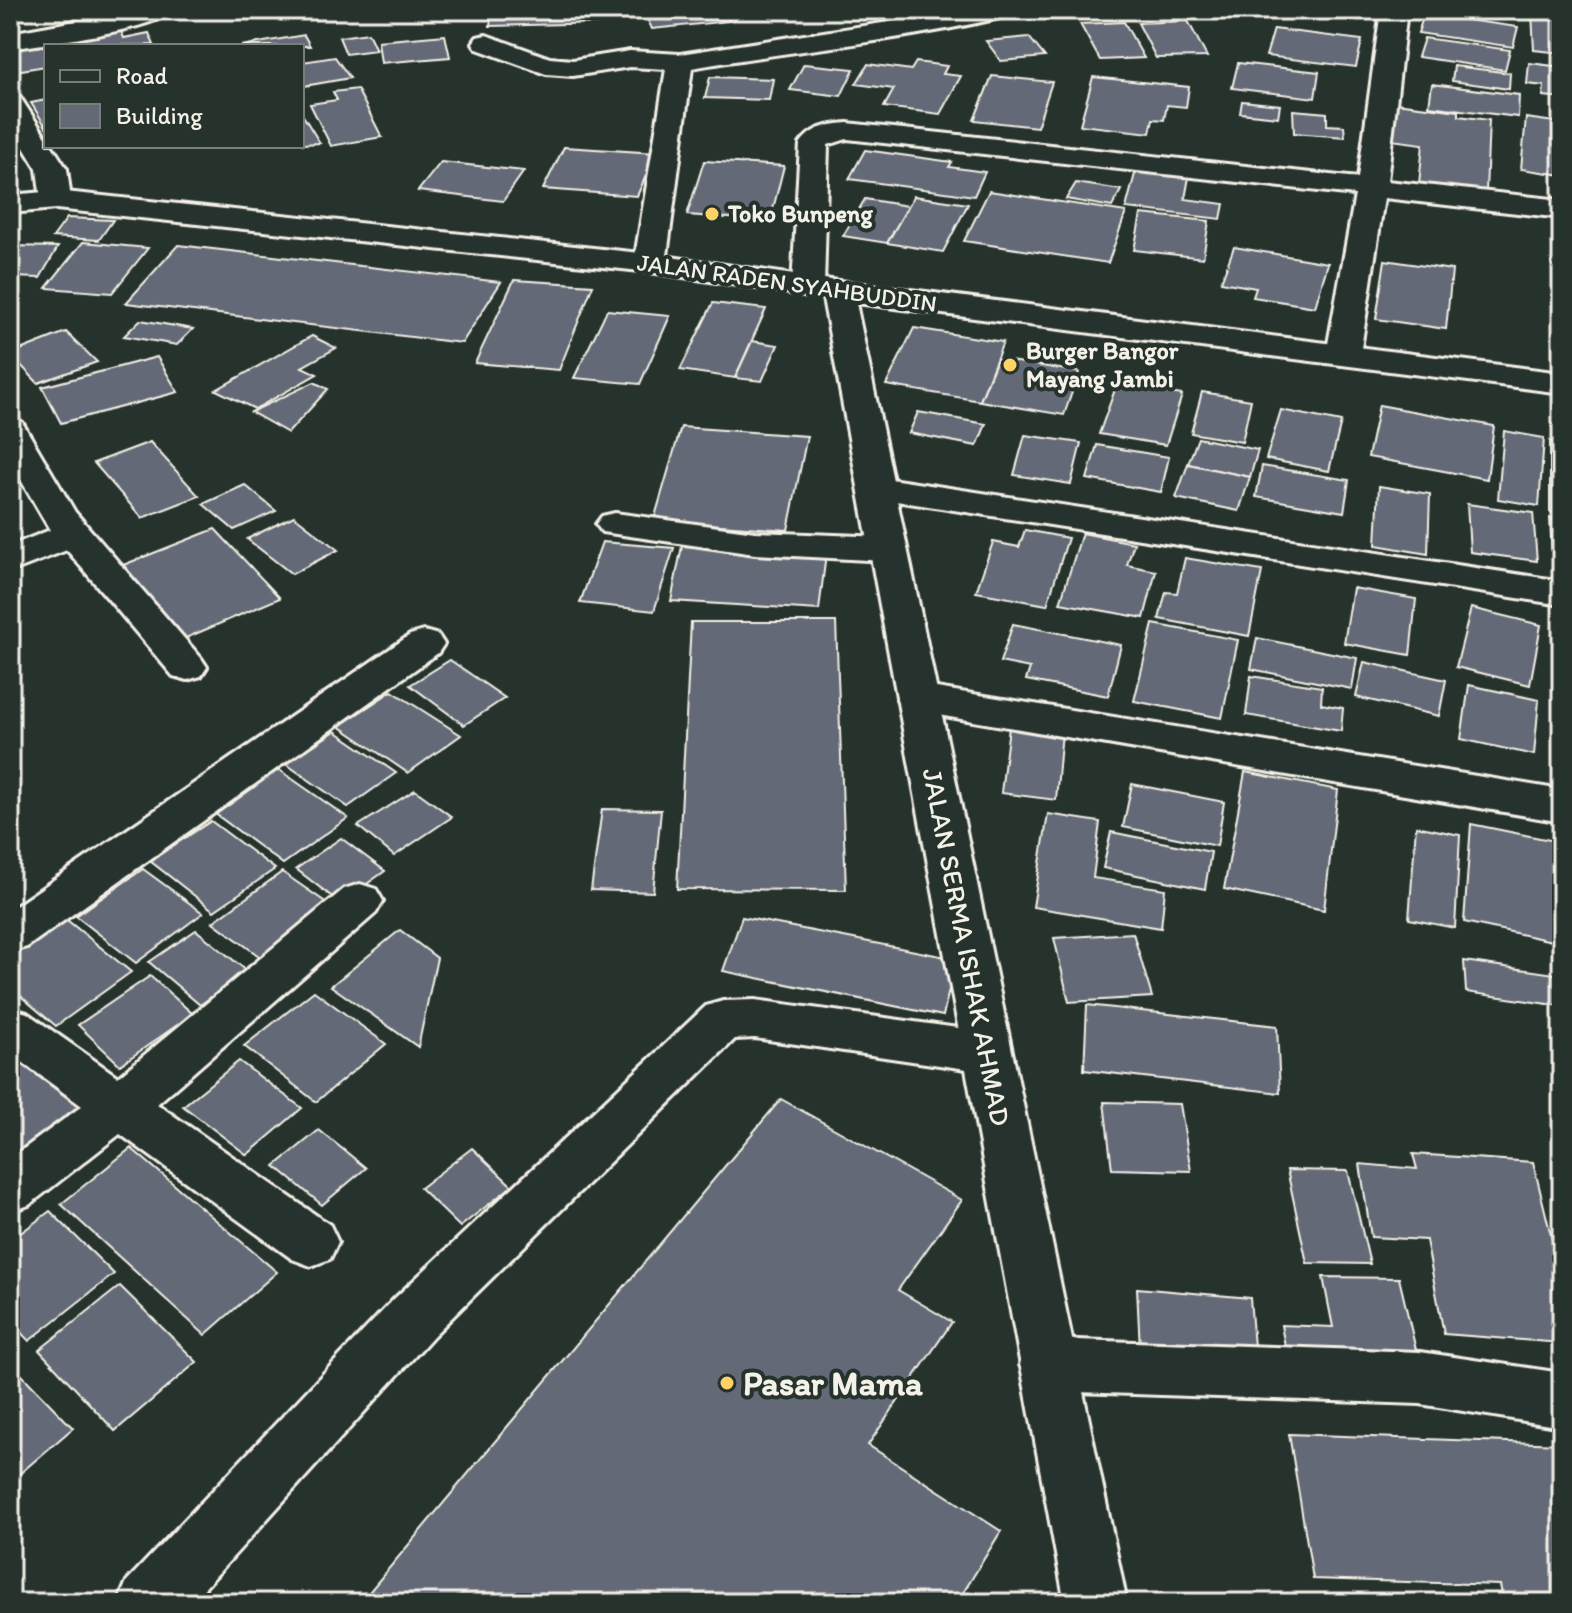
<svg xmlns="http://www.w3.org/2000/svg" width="1572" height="1613" font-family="Itim,sans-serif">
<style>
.building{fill:#646976;stroke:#f4f1e8;stroke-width:2}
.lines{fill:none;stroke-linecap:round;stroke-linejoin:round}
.street-casing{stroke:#f4f1e8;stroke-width:6}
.secondary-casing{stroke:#f4f1e8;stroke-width:6}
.street{fill:#26332d;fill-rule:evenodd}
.secondary{fill:#26332d;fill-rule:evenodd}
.poi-dot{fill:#ffd166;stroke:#26332d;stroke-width:3}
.labels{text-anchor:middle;stroke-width:8;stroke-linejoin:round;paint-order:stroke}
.far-poi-label{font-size:24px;font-weight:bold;fill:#f4f1e8;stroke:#26332d;text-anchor:start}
.far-street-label{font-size:24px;fill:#f4f1e8;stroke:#26332d}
.street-label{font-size:28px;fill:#f4f1e8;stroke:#26332d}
.near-poi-label{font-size:34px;font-weight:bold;fill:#f4f1e8;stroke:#26332d;text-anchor:start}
</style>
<rect width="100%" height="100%" fill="#26332d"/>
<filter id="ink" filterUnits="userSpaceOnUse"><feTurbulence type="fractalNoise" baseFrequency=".0125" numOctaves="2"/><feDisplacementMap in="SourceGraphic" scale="16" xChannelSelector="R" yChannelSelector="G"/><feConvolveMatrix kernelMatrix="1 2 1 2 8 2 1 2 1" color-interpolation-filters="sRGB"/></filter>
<g filter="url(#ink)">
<g class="building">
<polygon points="492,10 605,10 604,23 490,26"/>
<polygon points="643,10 724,10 730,21 652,29"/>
<polygon points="1532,12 1562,15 1562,53 1534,50"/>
<polygon points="1424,14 1518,27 1513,47 1418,33"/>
<polygon points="1188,21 1207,57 1156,58 1138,23"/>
<polygon points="1124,22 1144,58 1100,60 1080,24"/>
<polygon points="120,29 124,38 149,33 154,45 46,46 46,66 15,71 10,55 10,47"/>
<polygon points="1274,29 1362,40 1356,67 1266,56"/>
<polygon points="368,33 376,50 346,54 339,37"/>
<polygon points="304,35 310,46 241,46"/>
<polygon points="445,35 450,57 381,63 378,41"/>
<polygon points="1029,37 1045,57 1001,61 986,41"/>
<polygon points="1424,38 1510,50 1505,70 1418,57"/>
<polygon points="335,57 350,78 304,86 302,62"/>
<polygon points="916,62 947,66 943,74 961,76 940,114 884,107 894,89 856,84 868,64 911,70"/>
<polygon points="1238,63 1319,72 1315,98 1232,88"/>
<polygon points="1529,63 1562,67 1562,98 1543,96 1544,86 1527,84"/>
<polygon points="804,64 854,69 841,96 790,90"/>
<polygon points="1454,66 1510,73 1509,89 1452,81"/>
<polygon points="992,76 1052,82 1037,127 974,120"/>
<polygon points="710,77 773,79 769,100 705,98"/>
<polygon points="1093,77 1189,87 1186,107 1167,105 1164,120 1153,119 1150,133 1080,125"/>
<polygon points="1432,84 1519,95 1518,117 1429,106"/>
<polygon points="357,89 382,137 331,146 310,104 337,100 333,92"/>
<polygon points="46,100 46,127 31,103"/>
<polygon points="1242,101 1280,105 1278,117 1240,113"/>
<polygon points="1387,102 1459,111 1459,116 1489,120 1486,192 1419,184 1423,144 1383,139"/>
<polygon points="1293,110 1327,113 1327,125 1344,126 1345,137 1294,133"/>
<polygon points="302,114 320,143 302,144"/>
<polygon points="1526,118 1562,123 1562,175 1521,169"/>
<polygon points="564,147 656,153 637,196 543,189"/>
<polygon points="865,150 952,162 949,167 985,172 974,196 849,179"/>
<polygon points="704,161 784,166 770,221 687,215"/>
<polygon points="441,162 524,171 503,201 418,191"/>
<polygon points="1136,170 1189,177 1185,199 1224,204 1221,219 1126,208"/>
<polygon points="1076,183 1121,190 1112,207 1066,199"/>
<polygon points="989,191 1126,212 1108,263 964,241"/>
<polygon points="914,196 968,204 943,252 887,243"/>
<polygon points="865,199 908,206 887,243 843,236"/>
<polygon points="1141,214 1209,221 1203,258 1134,250"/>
<polygon points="67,218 113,220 99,240 53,237"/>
<polygon points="83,242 148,248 112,293 46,288"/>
<polygon points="178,245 501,282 462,343 126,303"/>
<polygon points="10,246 58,247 40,278 10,277"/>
<polygon points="1234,247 1328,263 1315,307 1253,297 1256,288 1221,282"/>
<polygon points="1385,260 1452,270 1446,329 1376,319"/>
<polygon points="514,280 593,285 559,370 475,363"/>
<polygon points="713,303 766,309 735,378 680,370"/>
<polygon points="607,310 670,316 640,384 574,378"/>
<polygon points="140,320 193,329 177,345 124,336"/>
<polygon points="914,328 1003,342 980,401 886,385"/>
<polygon points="66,332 97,362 38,383 10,354"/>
<polygon points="312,336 336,348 302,367 317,374 255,409 216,390"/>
<polygon points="752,341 778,345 762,381 735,378"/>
<polygon points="157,357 178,392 61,423 42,387"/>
<polygon points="997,359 1079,372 1064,415 980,401"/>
<polygon points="314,382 328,389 288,433 251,412"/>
<polygon points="1117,384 1182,395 1166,445 1099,434"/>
<polygon points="1202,392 1251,400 1242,442 1191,433"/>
<polygon points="1379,405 1494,426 1487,479 1368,457"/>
<polygon points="1281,410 1341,422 1329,471 1266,459"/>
<polygon points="918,412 986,424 977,446 909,433"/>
<polygon points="681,427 807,436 788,530 654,520"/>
<polygon points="1504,431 1544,438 1539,506 1498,499"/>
<polygon points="1025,435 1081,443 1071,484 1014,475"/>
<polygon points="1198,438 1258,450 1250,477 1188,464"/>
<polygon points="1550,441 1562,443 1562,514 1550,512"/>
<polygon points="150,442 199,496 142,518 94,463"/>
<polygon points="1097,445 1169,457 1161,492 1087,479"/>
<polygon points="1188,464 1250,477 1239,511 1176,498"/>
<polygon points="1262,466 1349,480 1344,512 1256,497"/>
<polygon points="245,485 276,511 234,530 203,504"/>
<polygon points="1379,486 1430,494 1428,554 1376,545"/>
<polygon points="1467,504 1533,513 1537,561 1470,552"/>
<polygon points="294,516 338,550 292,574 247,539"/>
<polygon points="1550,518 1562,520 1562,556 1552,555"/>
<polygon points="215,529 280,598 174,643 113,569"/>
<polygon points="1025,530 1068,538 1047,605 976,592 993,542 1019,547"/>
<polygon points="1082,533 1134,543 1127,565 1156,571 1144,618 1060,603"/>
<polygon points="602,542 674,548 654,611 580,603"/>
<polygon points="682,546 826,554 819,610 671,601"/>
<polygon points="1185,558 1262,571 1249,636 1159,619 1166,592 1177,593"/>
<polygon points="1353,588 1416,599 1410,655 1344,643"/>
<polygon points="1471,608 1541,625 1530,685 1456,667"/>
<polygon points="691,622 836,622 846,890 677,889"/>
<polygon points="1013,624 1121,645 1108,696 1026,680 1030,668 1000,662"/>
<polygon points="1153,624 1238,640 1222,718 1134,701"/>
<polygon points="1257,638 1357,658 1352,689 1251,669"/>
<polygon points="450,660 505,698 464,725 410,685"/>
<polygon points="1364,662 1446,680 1439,716 1356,697"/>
<polygon points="1251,676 1322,687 1321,704 1343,708 1341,731 1246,715"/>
<polygon points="1469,685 1539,700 1534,755 1461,739"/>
<polygon points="392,691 461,735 408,773 339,726"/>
<polygon points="1009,727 1062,732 1056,800 1001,793"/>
<polygon points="335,731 396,773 348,807 286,764"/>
<polygon points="278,769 348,818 283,864 214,813"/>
<polygon points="1245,772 1338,790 1324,910 1224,889"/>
<polygon points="1132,784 1224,802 1217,846 1123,827"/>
<polygon points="415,790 452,817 394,856 358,826"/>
<polygon points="602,809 661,810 653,892 591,890"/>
<polygon points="1048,814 1100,822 1093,878 1165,889 1161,928 1033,907"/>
<polygon points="211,821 275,869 214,911 150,861"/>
<polygon points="1471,824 1555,841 1552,941 1464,922"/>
<polygon points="1416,826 1460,835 1455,928 1409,919"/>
<polygon points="1111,832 1211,852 1205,889 1103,868"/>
<polygon points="341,838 385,871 340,903 296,869"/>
<polygon points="143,869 203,913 136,963 76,916"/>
<polygon points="282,872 337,910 267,962 213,922"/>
<polygon points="62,916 131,972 56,1026 10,987 10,951"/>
<polygon points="742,917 956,959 943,1016 723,971"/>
<polygon points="196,930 247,971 200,1005 149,962"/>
<polygon points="400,930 437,958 418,1047 331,986"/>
<polygon points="1133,933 1152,997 1069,1002 1054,938"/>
<polygon points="1464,961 1562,975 1562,1006 1466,992"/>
<polygon points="150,976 193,1014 120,1065 78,1025"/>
<polygon points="314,991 386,1044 316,1102 244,1046"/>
<polygon points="1087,1005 1277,1026 1280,1093 1084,1070"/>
<polygon points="31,1054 85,1105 10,1159 10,1069"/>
<polygon points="239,1061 302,1108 247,1155 183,1106"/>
<polygon points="781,1099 962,1200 898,1290 952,1322 868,1445 1001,1531 957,1603 360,1603"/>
<polygon points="1104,1102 1180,1104 1191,1171 1112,1169"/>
<polygon points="319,1130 366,1168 322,1205 275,1166"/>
<polygon points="131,1148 277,1272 205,1335 61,1204"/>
<polygon points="472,1148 512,1186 460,1227 420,1188"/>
<polygon points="1413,1154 1533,1162 1562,1280 1562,1343 1444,1334 1426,1240 1371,1237 1360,1164 1417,1169"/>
<polygon points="1287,1170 1348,1171 1370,1264 1307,1263"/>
<polygon points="50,1211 114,1274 29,1341 10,1321 10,1241"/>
<polygon points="1323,1277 1399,1278 1421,1371 1289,1367 1281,1325 1333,1327"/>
<polygon points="120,1286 197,1362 115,1431 39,1350"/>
<polygon points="1137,1288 1250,1298 1255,1359 1140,1349"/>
<polygon points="17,1370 73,1428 10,1482 10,1376"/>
<polygon points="1289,1434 1562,1444 1562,1603 1504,1603 1500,1585 1313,1579"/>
</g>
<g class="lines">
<defs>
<g id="street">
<path d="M 136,10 L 172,10 C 158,30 39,44 10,49 L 10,33 Z"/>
<path d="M 968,10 L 1016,10 L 1012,15 C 907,41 799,49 692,68 L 666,263 L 661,270 L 650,272 L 639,270 L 634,263 L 666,69 L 630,67 L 573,76 L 546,74 L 477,49 L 473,43 L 477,37 L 486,35 L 550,58 L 573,60 L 630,51 L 680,54 Z"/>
<path d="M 1381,10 L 1407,10 L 1387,181 L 1562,200 L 1562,218 L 1384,198 L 1360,355 L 1355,362 L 1343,365 L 1331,362 L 1326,355 L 1355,195 L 847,139 L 828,145 L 824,287 L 819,294 L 808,297 L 797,294 L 792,287 L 800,144 C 812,127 827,125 847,123 L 1358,178 Z"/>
<polygon points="10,95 20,97 46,137 46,146 52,146 67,169 71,200 67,206 56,209 45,206 41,200 37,169 10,125"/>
<polygon points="10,418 22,422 75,512 201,658 207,667 201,676 187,680 173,676 67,550 10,572 10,546 50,530 10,461"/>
<polygon points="877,477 1562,581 1562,605 864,496 859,488 864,480"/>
<polygon points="615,513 755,532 887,537 900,541 906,549 900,557 887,561 755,554 602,532 596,524 602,516"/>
<polygon points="424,631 438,635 444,644 438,653 27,947 10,952 10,910 410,635"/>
<polygon points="918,685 1562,790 1562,822 903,709 897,699 903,689"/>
<polygon points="360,884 376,889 383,901 376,913 157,1104 330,1225 338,1242 330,1259 311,1266 292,1259 120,1134 29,1205 10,1212 10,1159 82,1106 10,1053 10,1008 27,1013 118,1077 344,889"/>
<polygon points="755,1000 987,1032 1005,1038 1012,1052 1005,1066 987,1072 755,1038 735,1039 434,1335 191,1603 118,1603 127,1581 394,1299 706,1006 723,1001"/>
<polygon points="1049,1339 1420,1352 1562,1373 1562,1427 1420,1404 1049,1391 1029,1384 1020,1365 1029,1346"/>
</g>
<polygon id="secondary" points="56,191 650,254 808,277 1562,373 1562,393 856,303 1127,1603 1065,1603 823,298 650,272 56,209 10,213 10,195"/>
</defs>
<use href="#street" class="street-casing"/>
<use href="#secondary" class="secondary-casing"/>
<use href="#street" class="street"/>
<use href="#secondary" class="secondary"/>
</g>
</g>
<g class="poi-dot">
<circle cx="712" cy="214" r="8"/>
<circle cx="1010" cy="365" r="8"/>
<circle cx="727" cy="1383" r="8"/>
</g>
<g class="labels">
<g class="far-poi-label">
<text x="728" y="222">Toko Bunpeng</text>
<text x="1026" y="359">Burger Bangor<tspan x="1026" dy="28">Mayang Jambi</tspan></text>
</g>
<g class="far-street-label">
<text transform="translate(787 283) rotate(8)" y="8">JALAN RADEN SYAHBUDDIN</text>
</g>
<g class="street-label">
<text transform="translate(967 947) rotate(79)" y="10">JALAN SERMA ISHAK AHMAD</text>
</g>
<g class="near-poi-label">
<text x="743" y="1395">Pasar Mama</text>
</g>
</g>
<rect width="1572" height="1613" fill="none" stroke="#26332d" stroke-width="40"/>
<rect x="20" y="20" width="1532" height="1573" fill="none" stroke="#f4f1e8" stroke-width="3" filter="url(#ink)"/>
<rect x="44" y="44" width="260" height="104" fill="#26332d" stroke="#787f78" stroke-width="2"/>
<rect x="60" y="70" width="40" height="12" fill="#26332d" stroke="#787f78" stroke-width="2"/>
<text x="116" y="84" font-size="24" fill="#f4f1e8">Road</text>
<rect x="60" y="104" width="40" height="24" fill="#646976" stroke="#787f78" stroke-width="2"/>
<text x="116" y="124" font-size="24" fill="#f4f1e8">Building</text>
</svg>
